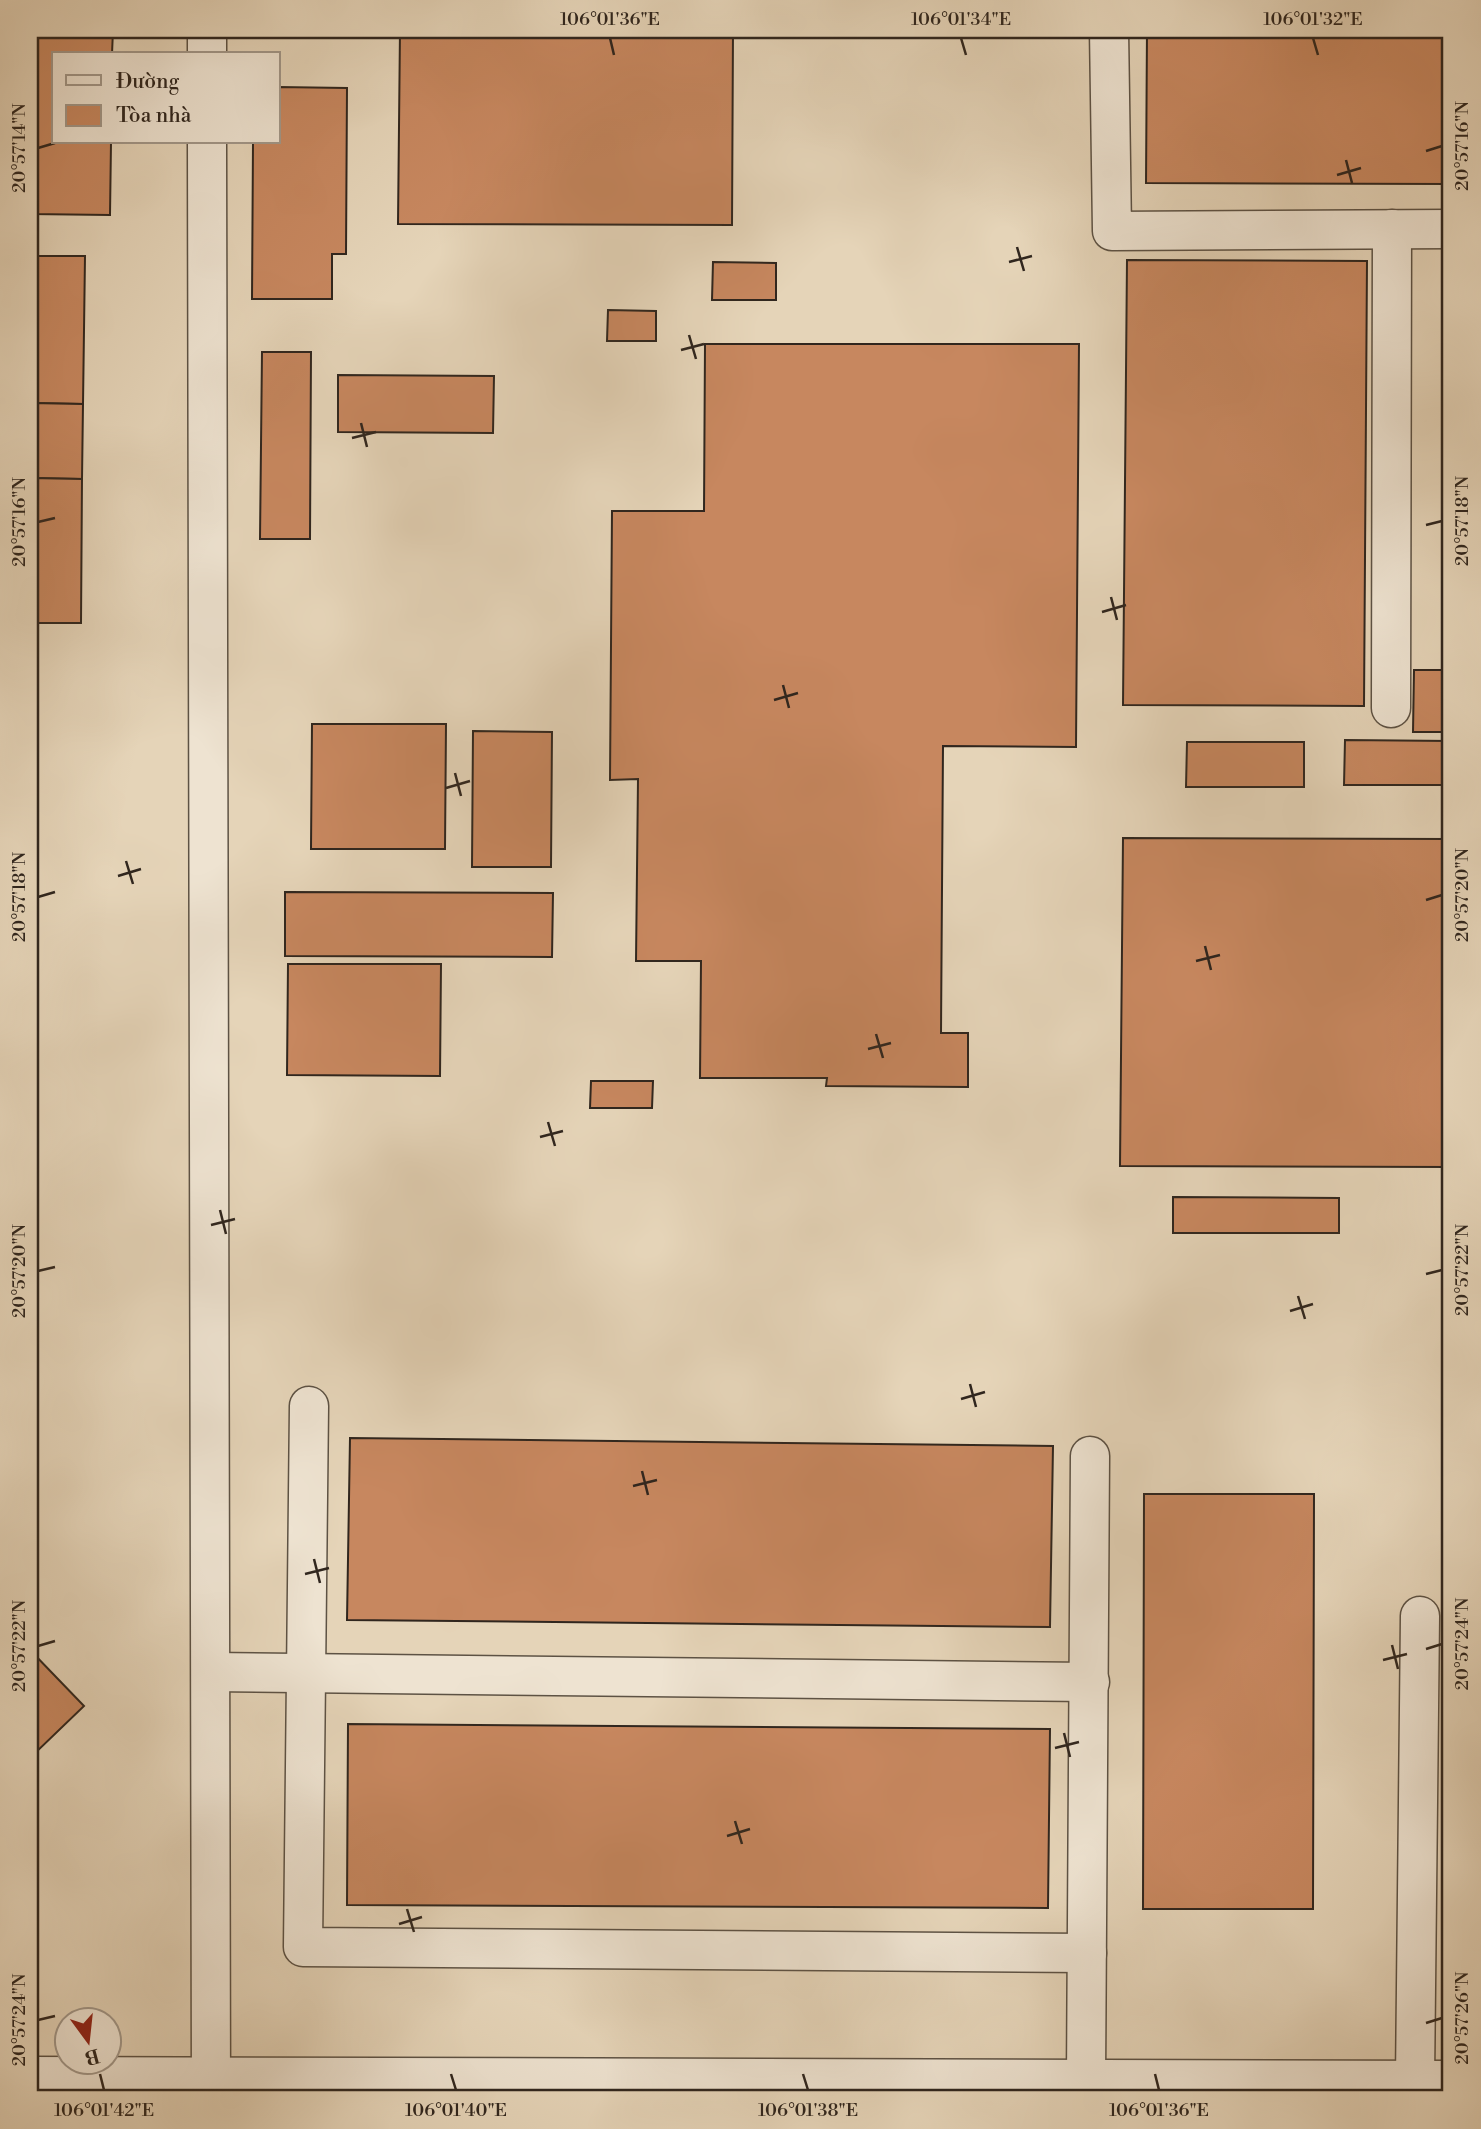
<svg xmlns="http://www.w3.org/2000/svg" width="1481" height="2129" font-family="'Libre Bodoni',serif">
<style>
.building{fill:#c7875f;stroke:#30261e;stroke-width:2}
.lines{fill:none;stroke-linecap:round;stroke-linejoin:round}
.minor-casing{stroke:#5d5244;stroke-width:41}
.minor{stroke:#eee3d1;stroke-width:38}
.ticks{fill:none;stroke:#30261e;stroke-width:2.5}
.neatline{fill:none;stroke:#30261e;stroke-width:2.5}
.ticks-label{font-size:18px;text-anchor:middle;fill:#30261e}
</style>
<rect width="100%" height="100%" fill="#e5d4b8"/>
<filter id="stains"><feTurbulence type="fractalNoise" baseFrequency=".00286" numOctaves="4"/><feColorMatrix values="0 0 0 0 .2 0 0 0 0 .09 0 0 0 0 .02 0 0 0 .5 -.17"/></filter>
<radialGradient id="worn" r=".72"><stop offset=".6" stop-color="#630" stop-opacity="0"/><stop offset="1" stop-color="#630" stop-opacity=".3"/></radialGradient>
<g class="building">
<polygon points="30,30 113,30 112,54 54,54 54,142 111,142 110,215 30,214"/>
<polygon points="400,30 733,30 732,225 398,224"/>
<polygon points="1147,30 1451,30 1451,184 1146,183"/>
<polygon points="278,87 347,88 346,254 332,254 332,299 252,299 253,142 278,142"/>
<polygon points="30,256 85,256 83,404 30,403"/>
<polygon points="1127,260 1367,261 1364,706 1123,705"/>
<polygon points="713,262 776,263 776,300 712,300"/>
<polygon points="608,310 656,311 656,341 607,341"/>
<polygon points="705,344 1079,344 1076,747 943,746 941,1033 968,1033 968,1087 826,1086 827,1078 700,1078 701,961 636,961 638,779 610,780 612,511 704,511"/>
<polygon points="262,352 311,352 310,539 260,539"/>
<polygon points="338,375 494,376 493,433 338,432"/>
<polygon points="30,403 83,404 82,479 30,478"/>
<polygon points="30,478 82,479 81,623 30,623"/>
<polygon points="1414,670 1451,670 1451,732 1413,732"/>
<polygon points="312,724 446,724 445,849 311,849"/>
<polygon points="473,731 552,732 551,867 472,867"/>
<polygon points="1345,740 1451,741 1451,785 1344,785"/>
<polygon points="1187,742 1304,742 1304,787 1186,787"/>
<polygon points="1123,838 1451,839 1451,1167 1120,1166"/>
<polygon points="285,892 553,893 552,957 285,956"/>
<polygon points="288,964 441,964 440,1076 287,1075"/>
<polygon points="591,1081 653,1081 652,1108 590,1108"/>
<polygon points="1173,1197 1339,1198 1339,1233 1173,1233"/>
<polygon points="350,1438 1053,1446 1050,1627 347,1620"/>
<polygon points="1144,1494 1314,1494 1313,1909 1143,1909"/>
<polygon points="30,1650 84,1706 30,1758"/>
<polygon points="348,1724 1050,1729 1048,1908 347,1905"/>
</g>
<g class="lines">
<defs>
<g id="minor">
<polyline points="207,30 207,54"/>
<polyline points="1109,30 1112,231 1451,229"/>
<polyline points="207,142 211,2099"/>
<polyline points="1391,708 1392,229"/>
<polyline points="309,1406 303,1947 1087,1953"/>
<polyline points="211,1672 1090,1682"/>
<polyline points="30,2076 1451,2080"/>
<polyline points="1086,2079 1090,1456"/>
<polyline points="1415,2080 1420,1616"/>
</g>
</defs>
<use href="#minor" class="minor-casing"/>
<use href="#minor" class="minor"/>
</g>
<path class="ticks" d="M 610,38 L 614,55M 961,38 L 966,55M 1313,38 L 1318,55M 38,148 L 55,143M 1426,151 L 1442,146M 1346,160 L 1352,183M 1337,175 L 1361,168M 1017,247 L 1024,271M 1009,262 L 1032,256M 689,335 L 696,359M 681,350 L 704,344M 361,423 L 367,447M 352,438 L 376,432M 38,522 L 55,518M 1426,525 L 1442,521M 1111,597 L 1117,620M 1102,612 L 1126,605M 783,685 L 789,708M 774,700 L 798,693M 455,773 L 461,796M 446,788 L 470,781M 126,861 L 133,884M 118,876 L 141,869M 38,897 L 55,892M 1426,900 L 1442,895M 1205,946 L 1211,970M 1196,961 L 1220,955M 876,1034 L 883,1058M 868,1049 L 891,1043M 548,1122 L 555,1146M 540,1137 L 563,1131M 220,1210 L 226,1234M 211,1225 L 235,1219M 38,1271 L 55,1267M 1426,1274 L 1442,1270M 1298,1296 L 1305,1319M 1290,1311 L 1313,1304M 970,1384 L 976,1407M 961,1399 L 985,1392M 642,1471 L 648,1495M 633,1486 L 657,1480M 314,1559 L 320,1583M 305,1574 L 329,1568M 1392,1645 L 1398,1669M 38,1646 L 55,1641M 1426,1649 L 1442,1644M 1383,1660 L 1407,1654M 1064,1733 L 1070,1757M 1055,1748 L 1079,1742M 735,1821 L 742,1844M 727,1836 L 750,1829M 407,1909 L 414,1932M 399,1924 L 422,1917M 38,2020 L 55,2016M 1426,2023 L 1442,2018M 100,2074 L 104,2090M 451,2074 L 456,2090M 803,2074 L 808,2090M 1155,2074 L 1159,2090"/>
<rect width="1481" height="2129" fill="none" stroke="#e5d4b8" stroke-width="77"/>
<rect x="52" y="52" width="228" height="91" fill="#eee3d1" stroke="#a29789" stroke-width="2"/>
<rect x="66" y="75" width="35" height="10" fill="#eee3d1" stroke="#a29789" stroke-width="2"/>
<text x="116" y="88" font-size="21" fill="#30261e">Đường</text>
<rect x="66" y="105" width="35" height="21" fill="#c7875f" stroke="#a29789" stroke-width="2"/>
<text x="116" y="122" font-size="21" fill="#30261e">Tòa nhà</text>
<g transform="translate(88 2041) rotate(165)"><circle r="33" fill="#eee3d1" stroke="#a29789" stroke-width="2"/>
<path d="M0-5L12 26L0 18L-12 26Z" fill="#8f2418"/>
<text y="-10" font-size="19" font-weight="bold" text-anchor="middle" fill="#30261e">B</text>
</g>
<rect x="38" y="38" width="1404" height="2052" class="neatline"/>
<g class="ticks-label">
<text x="610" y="25">106°01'36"E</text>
<text x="961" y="25">106°01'34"E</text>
<text x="1313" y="25">106°01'32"E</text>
<text transform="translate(1462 146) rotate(-90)" y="6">20°57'16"N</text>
<text transform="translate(19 148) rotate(-90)" y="6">20°57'14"N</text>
<text transform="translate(1462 521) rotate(-90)" y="6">20°57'18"N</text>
<text transform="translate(19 522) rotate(-90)" y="6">20°57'16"N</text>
<text transform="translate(1462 895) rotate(-90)" y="6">20°57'20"N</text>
<text transform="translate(19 897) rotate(-90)" y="6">20°57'18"N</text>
<text transform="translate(1462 1270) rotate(-90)" y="6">20°57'22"N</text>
<text transform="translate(19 1271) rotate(-90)" y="6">20°57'20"N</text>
<text transform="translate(1462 1644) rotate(-90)" y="6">20°57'24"N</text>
<text transform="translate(19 1646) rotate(-90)" y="6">20°57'22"N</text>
<text transform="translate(1462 2018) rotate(-90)" y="6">20°57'26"N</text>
<text transform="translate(19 2020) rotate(-90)" y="6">20°57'24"N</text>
<text x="104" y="2116">106°01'42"E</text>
<text x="456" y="2116">106°01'40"E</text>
<text x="808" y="2116">106°01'38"E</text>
<text x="1159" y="2116">106°01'36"E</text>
</g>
<rect width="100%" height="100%" filter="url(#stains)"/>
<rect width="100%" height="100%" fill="url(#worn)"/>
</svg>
